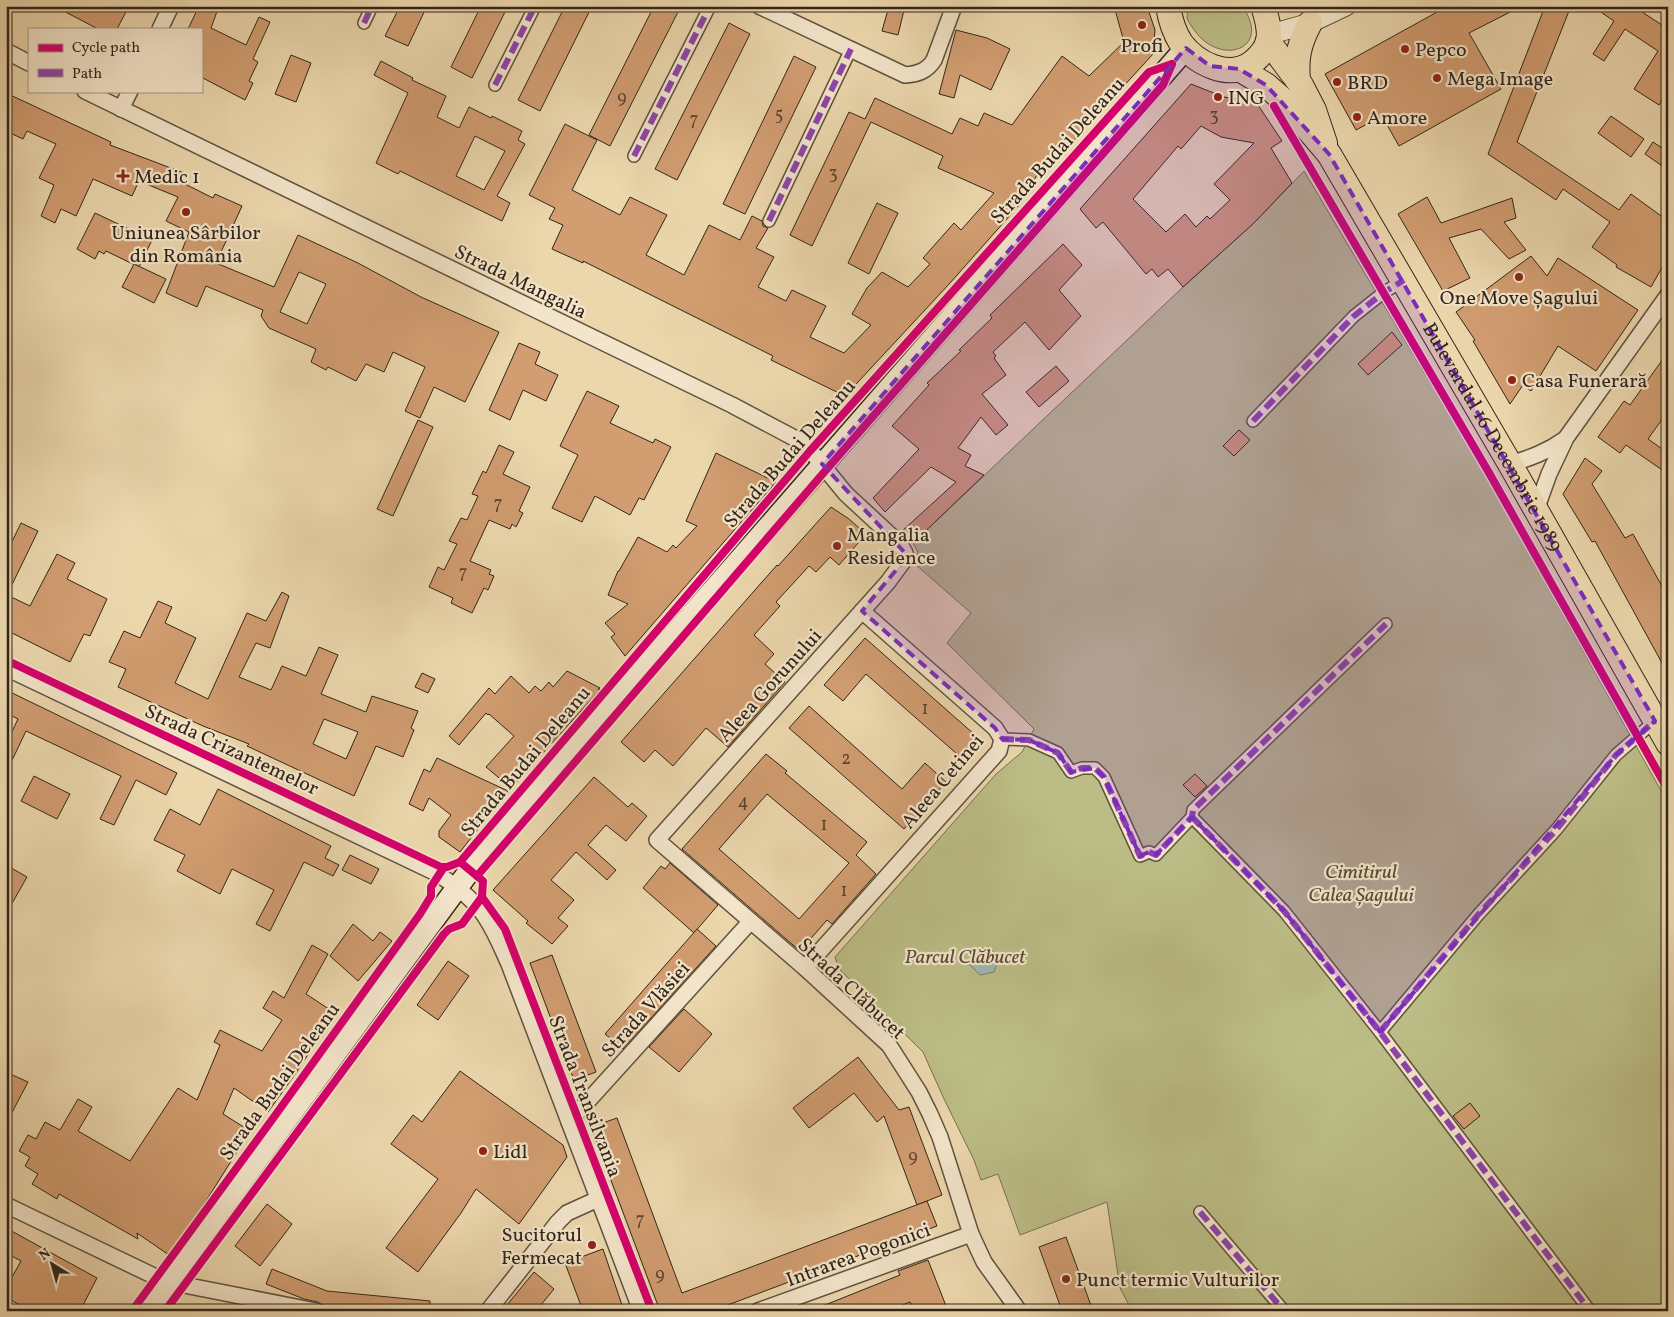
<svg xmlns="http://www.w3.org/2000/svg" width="1674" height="1317" font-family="Vollkorn,serif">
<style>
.green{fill:#bcbd86;stroke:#777150}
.water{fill:#9eb7b5;stroke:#737d77}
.building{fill:#d19d71;stroke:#32251a;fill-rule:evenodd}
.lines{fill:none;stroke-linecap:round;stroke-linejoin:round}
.pedestrian-casing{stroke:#60523f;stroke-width:14}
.minor-casing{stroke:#60523f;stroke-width:18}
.tertiary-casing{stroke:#60523f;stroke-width:21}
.secondary-casing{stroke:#32251a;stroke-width:24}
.primary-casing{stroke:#32251a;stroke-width:26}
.pedestrian{stroke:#f3e5ca;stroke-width:11}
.minor{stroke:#f3e5ca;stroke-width:15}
.tertiary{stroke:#f3e5ca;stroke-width:19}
.secondary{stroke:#f3e5ca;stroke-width:21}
.primary{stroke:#ecd7ad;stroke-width:24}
.quiet{stroke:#8e44ad;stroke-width:6;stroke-dasharray:12 6;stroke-linecap:butt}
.cycleway-casing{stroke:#f3e5ca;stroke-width:11}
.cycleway{stroke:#d6006c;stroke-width:8}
.marked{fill:#7b2cbf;fill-opacity:0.2;stroke:#7b2cbf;stroke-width:4;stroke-dasharray:10 6;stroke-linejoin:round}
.poi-dot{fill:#8f2418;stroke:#f3e5ca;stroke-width:2}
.labels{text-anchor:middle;stroke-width:4.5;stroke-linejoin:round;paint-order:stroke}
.number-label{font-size:18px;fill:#5a4330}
.poi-label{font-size:20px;fill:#32251a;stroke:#f3e5ca;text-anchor:start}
.street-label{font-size:20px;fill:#32251a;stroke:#f3e5ca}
.park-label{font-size:20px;font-style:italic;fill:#544b35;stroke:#f3e5ca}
</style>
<rect width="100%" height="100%" fill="#ecd7ad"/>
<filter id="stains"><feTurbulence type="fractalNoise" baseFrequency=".004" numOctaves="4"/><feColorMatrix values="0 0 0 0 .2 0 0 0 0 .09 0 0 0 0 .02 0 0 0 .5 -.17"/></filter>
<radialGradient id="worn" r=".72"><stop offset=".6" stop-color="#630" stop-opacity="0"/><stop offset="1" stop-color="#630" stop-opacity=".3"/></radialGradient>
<g class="green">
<path d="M 1188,6 L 1242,6 C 1273,49 1221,67 1195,31 C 1193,28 1188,22 1187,18 C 1187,15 1188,10 1188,6 Z"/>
<polygon points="1304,171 1484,473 1668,803 1668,1311 1132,1311 1120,1288 1107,1202 1020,1235 998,1174 981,1180 974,1160 944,1099 923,1052 839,969 835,957 996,774 1022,752 1034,729 947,643 971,613 915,564 918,552 913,543 1183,287 1254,223"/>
</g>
<polygon class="water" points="989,947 999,958 994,972 980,975 969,964 974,950"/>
<g class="building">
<polygon points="54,6 129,6 117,29 98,29"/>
<polygon points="199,6 219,6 211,28 246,45 259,17 270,22 253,59 258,62 249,81 253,83 245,100 201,77 201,29 188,29"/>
<polygon points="400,6 427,6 408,46 385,36"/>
<polygon points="481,6 508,6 472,78 451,67"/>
<polygon points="565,6 592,6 540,111 518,100"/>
<polygon points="654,6 681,6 610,146 589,135"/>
<polygon points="889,6 905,6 898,35 882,31"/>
<polygon points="1114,6 1147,6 1155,30 1153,54 1045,172 1041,168 1021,203 950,283 845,396 771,360 773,356 583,261 583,263 552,249 563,225 549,219 555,208 529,195 565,124 597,140 572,190 620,215 630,197 667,215 646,255 684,275 709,225 740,240 752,216 762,221 763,226 768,228 756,248 774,257 758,287 786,301 792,290 826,306 810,337 844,353 871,325 852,314 867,288 882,272 908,287 930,264 923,258 954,223 961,230 994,193 938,168 943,156 871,122 812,246 790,235 849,112 865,119 875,98 952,134 960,118 978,126 984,113 1012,125 1062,56 1089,76 1124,42"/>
<polygon points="1448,6 1522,6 1469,33 1501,89 1399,146 1382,116 1356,130 1325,74"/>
<polygon points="1545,6 1571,6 1517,142 1619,210 1631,194 1668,221 1668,257 1651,287 1616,267 1617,265 1592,247 1610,222 1563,189 1556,200 1488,154"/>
<polygon points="1592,6 1633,6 1668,29 1668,92 1659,105 1634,89 1658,51 1625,29 1604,61 1593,54 1614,21"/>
<polygon points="729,23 750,34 677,180 655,169"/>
<polygon points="956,30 987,38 1010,49 991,90 960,75 954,98 939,94"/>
<polygon points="291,55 311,63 296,102 275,94"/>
<polygon points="794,56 816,67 745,214 723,204"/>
<path d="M 381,61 L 413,78 L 412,80 L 446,96 L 437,117 L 459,128 L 469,107 L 491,118 L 492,116 L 522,131 L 518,140 L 525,144 L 497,196 L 510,203 L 502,221 L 400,171 L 398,174 L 376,163 L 408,93 L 374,75 ZM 475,136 L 505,151 L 484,190 L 456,176 Z"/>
<path d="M 1191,84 L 1224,97 L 1256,102 L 1282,141 L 1271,148 L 1292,183 L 1254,223 L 1183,287 L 1168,269 L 1158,277 L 1152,269 L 1146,274 L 1103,222 L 1096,228 L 1080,209 ZM 1201,126 L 1221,137 L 1254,143 L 1214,184 L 1230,200 L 1210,219 L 1207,216 L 1196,227 L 1185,214 L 1166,232 L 1133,199 L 1178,146 L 1181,149 Z"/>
<path d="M 6,93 L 111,142 L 110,145 L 184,173 L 181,182 L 213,198 L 215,194 L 242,206 L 216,263 L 274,287 L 298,235 L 358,263 L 421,297 L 499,332 L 465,402 L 434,387 L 420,418 L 405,411 L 425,367 L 393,352 L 384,372 L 366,364 L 356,381 L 328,367 L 326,370 L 311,362 L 316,349 L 269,328 L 261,316 L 263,310 L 206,286 L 197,307 L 166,293 L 189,232 L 166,221 L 178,197 L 139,181 L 132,196 L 93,179 L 76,216 L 61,209 L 55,223 L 41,216 L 54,185 L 39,178 L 56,144 L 27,131 L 23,139 L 6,131 ZM 299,272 L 326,284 L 307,324 L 280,312 Z"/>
<polygon points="1611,116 1644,139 1631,157 1598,133"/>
<polygon points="1653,142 1668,152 1668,170 1645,154"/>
<polygon points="1427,197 1441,223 1512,198 1516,218 1504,222 1526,250 1509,259 1481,229 1449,238 1470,278 1443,291 1398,214"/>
<polygon points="877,203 898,213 869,274 848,263"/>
<polygon points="95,213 152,240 139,267 106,251 104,254 99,251 95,259 77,249"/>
<polygon points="1063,244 1082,265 1059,290 1081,316 1049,350 1025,322 993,352 996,356 994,358 1006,375 982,394 1008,425 996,435 981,417 958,448 971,455 965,466 984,475 913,543 902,531 956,482 931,467 885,512 873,498 919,449 892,426 929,385 927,383 961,351 959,350 992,318 990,315"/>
<polygon points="1531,256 1547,276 1558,258 1638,310 1596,371 1558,346 1531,391 1523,385 1510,404 1473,341 1475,340 1456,312"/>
<polygon points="134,264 166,279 154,303 122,287"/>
<polygon points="1392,332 1402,345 1368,375 1358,364"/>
<polygon points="519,343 540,352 535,364 558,375 546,401 523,390 510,420 489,410"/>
<polygon points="1668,352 1668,411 1648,439 1668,453 1668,474 1626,445 1620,453 1598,437 1624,401 1630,405"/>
<polygon points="1056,366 1069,381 1039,407 1026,392"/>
<polygon points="587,391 619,406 610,423 653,443 655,439 671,447 644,500 639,498 630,515 595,496 582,522 552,508 578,455 560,446"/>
<polygon points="418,420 433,427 393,516 377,509"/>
<polygon points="1239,430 1250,440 1234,456 1223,446"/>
<polygon points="499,445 514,452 503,474 530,487 519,511 523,513 516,527 512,524 510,529 489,520 470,561 491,570 489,574 494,576 488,590 484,588 472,613 451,603 453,598 429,587 438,567 444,570 457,544 449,541 461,518 467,520 478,496 472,494 483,471 486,473"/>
<polygon points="716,453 776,482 625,656 611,637 615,634 605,623 628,604 608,595 618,571 619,571 638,537 667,552 673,545 676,548 697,526 686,521"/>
<polygon points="1585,458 1602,471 1592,484 1625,538 1633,534 1668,597 1668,674 1595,541 1592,542 1563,494"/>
<polygon points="831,507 849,519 866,534 839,565 830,557 816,572 809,566 776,602 780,606 754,635 774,654 765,664 785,682 728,747 706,728 673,766 655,750 644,762 621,742 777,565 778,566"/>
<polygon points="21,523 38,531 7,595 30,606 57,554 75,563 67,579 107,599 90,636 84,634 70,662 6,630 6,554"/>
<path d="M 282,592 L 289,596 L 270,648 L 256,643 L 239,677 L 271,690 L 282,666 L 306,676 L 319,647 L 338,655 L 321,694 L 366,712 L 372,696 L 418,711 L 411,728 L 414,730 L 403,757 L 376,746 L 354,796 L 247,746 L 249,744 L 203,726 L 118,687 L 126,669 L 109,662 L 124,631 L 140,638 L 158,601 L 172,607 L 165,623 L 196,638 L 175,683 L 208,699 L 247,613 L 266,621 ZM 324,719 L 358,732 L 346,759 L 313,744 Z"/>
<polygon points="865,638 983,742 966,762 866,674 843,701 824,685"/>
<polygon points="567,671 600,688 598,689 600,690 511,788 486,767 514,736 489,714 488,715 486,713 459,745 449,736 489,688 495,694 511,676 529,693 535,686 541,691 549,682 553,687"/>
<polygon points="422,673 435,679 428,693 415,687"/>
<polygon points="6,690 177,773 166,795 136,780 114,825 100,819 121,776 26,731 6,773 6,744 18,719 6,713"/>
<polygon points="809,706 902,789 925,763 946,782 904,829 789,728"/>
<path d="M 766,754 L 787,771 L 785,773 L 867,842 L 856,855 L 876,874 L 832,924 L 827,920 L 800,951 L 682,849 ZM 767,794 L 849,863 L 799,919 L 719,849 Z"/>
<polygon points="437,758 508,791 460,852 439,837 439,831 451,815 429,798 423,811 409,804 424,769 430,772"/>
<polygon points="1195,774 1207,786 1195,797 1183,785"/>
<polygon points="34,776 70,794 57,819 21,801"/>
<polygon points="594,777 628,807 632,803 647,816 626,841 606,825 588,845 616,870 607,880 576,852 551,880 574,900 558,918 568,926 552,944 526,923 528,921 493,890"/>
<polygon points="218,789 331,846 325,858 339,865 333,876 304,862 270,931 256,924 274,890 232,869 220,894 177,871 185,855 154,840 170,809 200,825"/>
<polygon points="350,855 379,869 371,884 342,870"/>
<polygon points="670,863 718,905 694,933 643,888 661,866 665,869"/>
<polygon points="6,865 27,877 6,914"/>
<polygon points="353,924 373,941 380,932 392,941 358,981 330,956"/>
<polygon points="697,929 716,946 623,1049 605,1034"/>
<polygon points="312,945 328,954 306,994 335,1013 296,1073 268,1112 234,1088 223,1114 250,1131 206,1201 169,1255 137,1233 138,1239 59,1194 57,1199 32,1184 38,1174 25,1166 30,1157 19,1151 28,1135 36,1139 45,1122 60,1130 78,1099 92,1107 78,1131 130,1161 178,1088 197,1100 220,1045 214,1042 220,1030 262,1051 282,1020 263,1008 273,991 284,998"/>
<polygon points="552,955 596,1072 574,1080 530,963"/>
<polygon points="448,961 469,976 438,1020 417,1005"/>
<polygon points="684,1009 712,1034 679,1072 649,1047"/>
<polygon points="858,1057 899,1110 909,1107 942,1195 917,1205 884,1116 877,1122 854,1093 809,1128 793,1108"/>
<polygon points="460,1071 563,1145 567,1157 519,1224 476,1189 461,1213 418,1272 386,1248 438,1179 391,1144 413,1115 422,1122"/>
<polygon points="6,1072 28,1082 6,1124"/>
<polygon points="1470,1103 1480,1116 1464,1129 1453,1116"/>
<polygon points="617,1118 682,1293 927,1201 937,1226 712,1311 660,1311 591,1127"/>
<polygon points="267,1204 292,1224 260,1266 235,1246"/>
<polygon points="6,1228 97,1278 80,1311 30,1311 6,1297 6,1288 21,1261 6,1253"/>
<polygon points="1066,1237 1093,1311 1062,1311 1039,1247"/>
<polygon points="603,1249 624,1311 583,1311 565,1263"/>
<polygon points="928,1260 948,1311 914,1311 910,1302 888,1311 810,1311 900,1275 898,1271"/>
<polygon points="272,1269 327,1291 430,1301 430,1311 361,1311 324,1306 318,1302 304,1299 266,1284"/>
<polygon points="534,1272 554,1289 536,1311 502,1311"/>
</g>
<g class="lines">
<defs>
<g id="pedestrian">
<polyline points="364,23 372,6"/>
<polyline points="495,85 535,6"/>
<polyline points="634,156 710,6"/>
<polyline points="769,221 851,49"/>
<polyline points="1253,421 1354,316 1383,293 1404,280"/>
<polyline points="1002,739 1029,740 1058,753 1071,772 1082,768 1095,768 1104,777 1140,856 1149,852 1156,855 1192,817 1193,810 1386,624"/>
<polyline points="1192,817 1284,911 1380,1032 1590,1311"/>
<polyline points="1380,1032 1478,915 1556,830 1616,755 1655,721"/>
<polyline points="1200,1212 1284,1311"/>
</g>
<g id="minor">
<path d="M 759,6 L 905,75 C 918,74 927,71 934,60 L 954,6"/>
<polyline points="160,29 171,6"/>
<polyline points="6,51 29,63"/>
<polyline points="85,91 732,405 798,440 805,444 846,494 900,544 905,553 902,563 888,582 657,840 805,968 889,1045 919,1092 930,1114 940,1137 971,1234 984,1262 1019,1311"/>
<polyline points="121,109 130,91"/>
<path d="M 1510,464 C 1530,458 1547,452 1565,439"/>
<polyline points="1536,510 1549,474 1566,438 1668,295"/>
<path d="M 6,668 L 436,873 C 455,885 474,899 486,918 C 496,933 502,949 509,964 L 641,1311"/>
<polyline points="805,968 999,751 1002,739 995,728 862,611"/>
<polyline points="569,1122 750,922"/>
<polyline points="6,1205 156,1277 184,1285 316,1311"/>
<polyline points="488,1311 558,1222 567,1213 598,1199"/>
<polyline points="758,1311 971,1234"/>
</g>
<polyline id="tertiary" points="1268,35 1310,23 1346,6"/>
<polyline id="secondary" points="146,1311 476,862 1186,48"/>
<g id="primary">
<path d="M 1168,6 C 1170,19 1174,32 1181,43 C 1196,63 1229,81 1253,62 C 1259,57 1266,49 1268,41 C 1271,30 1266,16 1263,6"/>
<polyline points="1268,41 1301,85 1314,110 1325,143"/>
<path id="s1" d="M 1239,69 L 1266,85 L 1283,100 L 1329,154 L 1510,464 L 1668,743"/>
<path d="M 1298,80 C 1296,57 1299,44 1310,23"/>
</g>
</defs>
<use href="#pedestrian" class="pedestrian-casing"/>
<use href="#minor" class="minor-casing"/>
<use href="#tertiary" class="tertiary-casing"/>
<use href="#secondary" class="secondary-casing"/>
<use href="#primary" class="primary-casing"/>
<use href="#pedestrian" class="pedestrian"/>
<use href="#minor" class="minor"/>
<use href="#tertiary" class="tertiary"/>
<use href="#secondary" class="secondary"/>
<use href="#primary" class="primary"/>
<g class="quiet">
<polyline points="364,23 372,6"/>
<polyline points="495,85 535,6"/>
<polyline points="634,156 710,6"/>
<polyline points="769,221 851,49"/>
<polyline points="1253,421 1354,316 1383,293 1404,280"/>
<polyline points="1002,739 1029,740 1058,753 1071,772 1082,768 1095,768 1104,777 1140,856 1149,852 1156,855 1192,817 1193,810 1386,624"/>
<polyline points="1192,817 1284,911 1380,1032 1590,1311"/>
<polyline points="1380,1032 1478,915 1556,830 1616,755 1655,721"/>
<polyline points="1200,1212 1284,1311"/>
</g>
<defs>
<g id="cycleway">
<polyline points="1274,106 1488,471 1668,790"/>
<polyline points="6,660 441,867 447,867 460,862 483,881 482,897"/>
<polyline points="460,862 810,451 1149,72 1172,64"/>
<polyline points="477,876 826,470 1163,85 1172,64"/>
<polyline points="482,897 505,929 652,1311"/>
<polyline points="132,1311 274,1117 420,914 431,896 431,887 444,867"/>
<polyline points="165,1311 444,934 449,929 462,924 482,897"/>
</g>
</defs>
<use href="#cycleway" class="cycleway-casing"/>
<use href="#cycleway" class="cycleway"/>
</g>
<path class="marked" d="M 1186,48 L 1210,66 L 1239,69 L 1266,85 L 1329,154 L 1655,721 L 1616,755 L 1380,1032 L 1284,911 L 1192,817 L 1156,855 L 1149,852 L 1140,856 L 1104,777 L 1095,768 L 1071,772 L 1058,753 L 1029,740 L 1002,739 L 995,728 L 862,611 L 902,563 L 905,553 L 822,464 Z"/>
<g class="poi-dot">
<circle cx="1142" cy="25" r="5"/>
<circle cx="1405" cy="49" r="5"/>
<circle cx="1437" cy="78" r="5"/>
<circle cx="1337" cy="82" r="5"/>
<circle cx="1218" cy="97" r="5"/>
<circle cx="1357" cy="117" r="5"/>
<path d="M120.5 168.5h5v5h5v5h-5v5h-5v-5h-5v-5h5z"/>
<circle cx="186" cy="212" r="5"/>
<circle cx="1519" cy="277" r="5"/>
<circle cx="1512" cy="380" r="5"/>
<circle cx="837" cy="546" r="5"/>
<circle cx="483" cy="1151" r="5"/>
<circle cx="592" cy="1245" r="5"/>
<circle cx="1066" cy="1279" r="5"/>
</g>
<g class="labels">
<g class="number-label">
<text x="622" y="103">9</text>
<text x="779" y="120">5</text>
<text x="1214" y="121">3</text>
<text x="694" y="125">7</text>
<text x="833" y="179">3</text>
<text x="498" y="509">7</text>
<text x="463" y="578">7</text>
<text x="925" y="714">1</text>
<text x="846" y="764">2</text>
<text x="743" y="807">4</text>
<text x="824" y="830">1</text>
<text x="844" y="896">1</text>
<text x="913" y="1162">9</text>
<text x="640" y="1225">7</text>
<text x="660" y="1280">9</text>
</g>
<g class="poi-label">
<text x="1142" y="52" text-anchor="middle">Profi</text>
<text x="1415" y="56">Pepco</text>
<text x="1447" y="85">Mega Image</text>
<text x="1347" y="89">BRD</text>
<text x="1228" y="104">ING</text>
<text x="1367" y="124">Amore</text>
<text x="134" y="183">Medic 1</text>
<text x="186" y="239" text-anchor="middle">Uniunea Sârbilor<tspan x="186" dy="23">din România</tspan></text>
<text x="1519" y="304" text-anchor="middle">One Move Șagului</text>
<text x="1522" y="387">Casa Funerară</text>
<text x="847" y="541">Mangalia<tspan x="847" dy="23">Residence</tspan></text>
<text x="493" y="1158">Lidl</text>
<text x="582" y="1241" text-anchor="end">Sucitorul<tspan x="582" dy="23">Fermecat</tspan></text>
<text x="1076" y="1286">Punct termic Vulturilor</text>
</g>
<g class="street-label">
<text transform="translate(1057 150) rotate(-48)" y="7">Strada Budai Deleanu</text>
<text transform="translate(521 281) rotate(26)" y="7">Strada Mangalia</text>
<text dy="7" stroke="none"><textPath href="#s1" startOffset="452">Bulevardul 16 Decembrie 1989</textPath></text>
<text transform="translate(789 453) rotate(-49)" y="7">Strada Budai Deleanu</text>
<text transform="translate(769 685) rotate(-48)" y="7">Aleea Gorunului</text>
<text transform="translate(232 749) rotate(25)" y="7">Strada Crizantemelor</text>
<text transform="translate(525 761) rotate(-50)" y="7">Strada Budai Deleanu</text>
<text transform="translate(942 781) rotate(-50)" y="7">Aleea Cetinei</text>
<text transform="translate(852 988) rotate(43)" y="7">Strada Clăbucet</text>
<text transform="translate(645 1009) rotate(-48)" y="7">Strada Vlăsiei</text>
<text transform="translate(279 1081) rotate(-54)" y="7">Strada Budai Deleanu</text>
<text transform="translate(586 1096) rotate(69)" y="7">Strada Transilvania</text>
<text transform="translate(858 1254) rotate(-20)" y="7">Intrarea Pogonici</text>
</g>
<g class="park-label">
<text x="1361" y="878">Cimitirul<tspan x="1361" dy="23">Calea Șagului</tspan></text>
<text x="965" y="963">Parcul Clăbucet</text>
</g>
</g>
<rect width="1674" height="1317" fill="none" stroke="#ecd7ad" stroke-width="25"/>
<rect x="8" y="8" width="1659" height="1302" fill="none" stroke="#32251a" stroke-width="2.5"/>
<rect x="12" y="12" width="1649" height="1292" fill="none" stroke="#32251a"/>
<rect x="28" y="28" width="175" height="65" fill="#f3e5ca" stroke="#a69884"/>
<rect x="38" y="44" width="25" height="8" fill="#d6006c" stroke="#a69884"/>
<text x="72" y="52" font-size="15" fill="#32251a">Cycle path</text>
<rect x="38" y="69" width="25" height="8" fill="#8e44ad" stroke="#a69884"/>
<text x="72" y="78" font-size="15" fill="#32251a">Path</text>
<g transform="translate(52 1264) rotate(323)" stroke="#f3e5ca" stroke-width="4" paint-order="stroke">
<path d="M0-4L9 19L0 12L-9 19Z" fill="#32251a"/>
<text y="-8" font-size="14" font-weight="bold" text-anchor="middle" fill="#32251a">N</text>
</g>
<rect width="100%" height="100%" filter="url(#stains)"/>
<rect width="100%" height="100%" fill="url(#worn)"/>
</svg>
